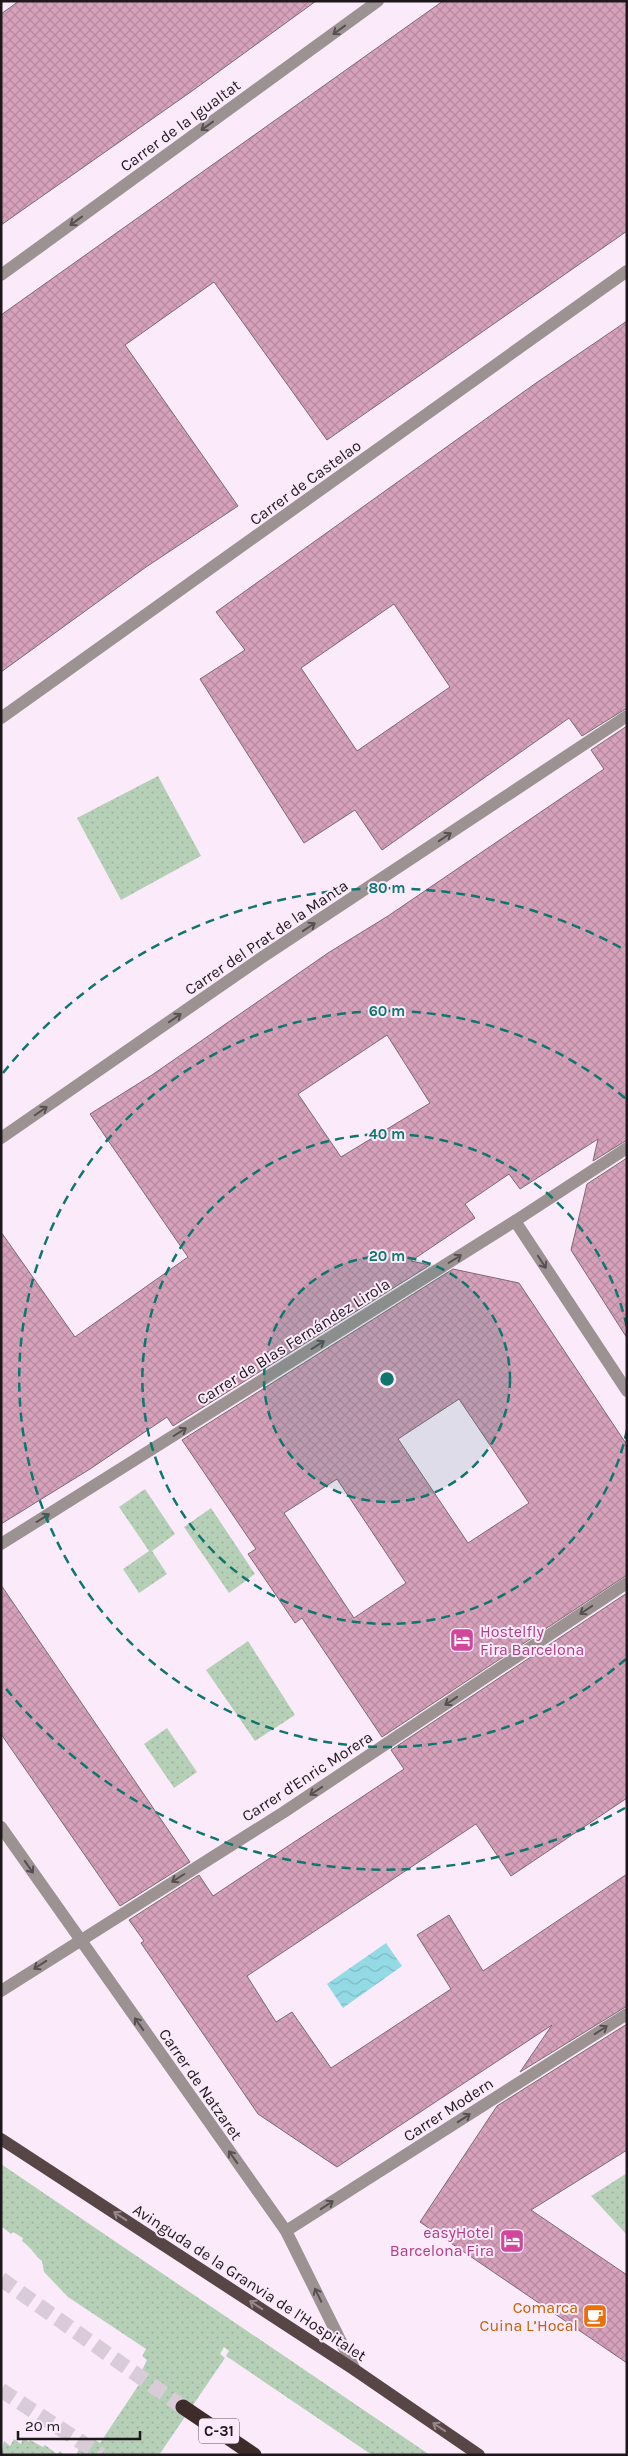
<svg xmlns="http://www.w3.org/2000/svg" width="628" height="2456" font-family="Karla,sans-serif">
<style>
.grass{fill:url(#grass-dots)}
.water{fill:url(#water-waves)}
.building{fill:url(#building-cross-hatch);stroke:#7c6a72;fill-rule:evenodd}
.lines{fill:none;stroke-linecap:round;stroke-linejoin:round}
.highway-tunnel{stroke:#dacbd9;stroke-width:15;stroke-dasharray:15 8;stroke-linecap:butt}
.minor{stroke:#9c9291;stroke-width:12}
.major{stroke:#574645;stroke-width:12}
.highway{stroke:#3e2c2b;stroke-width:15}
.oneway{stroke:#574f51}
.oneway2{stroke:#99888d}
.ring{fill:none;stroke:#0f766e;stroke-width:2.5;stroke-dasharray:9 6}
.labels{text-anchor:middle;stroke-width:4;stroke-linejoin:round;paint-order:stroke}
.shield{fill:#fbebfa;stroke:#60575f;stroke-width:1}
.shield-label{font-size:15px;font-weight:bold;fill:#1e181d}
.street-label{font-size:16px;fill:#1e181d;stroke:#fbebfa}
.hotel-label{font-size:16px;fill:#b23c85;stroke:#fbebfa;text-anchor:start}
.food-label{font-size:16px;fill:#c56008;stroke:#fbebfa;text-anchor:end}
.centre{fill:#0f766e;stroke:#fbebfa;stroke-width:2.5}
.ring-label{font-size:15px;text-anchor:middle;font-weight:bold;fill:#0f766e;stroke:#fbebfa;stroke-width:4;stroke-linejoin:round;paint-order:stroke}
</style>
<defs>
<pattern id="grass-dots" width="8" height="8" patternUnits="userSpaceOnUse" patternTransform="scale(1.25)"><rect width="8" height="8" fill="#b6d0b7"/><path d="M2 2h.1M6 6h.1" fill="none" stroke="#9cb29d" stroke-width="1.8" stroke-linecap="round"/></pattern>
<pattern id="water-waves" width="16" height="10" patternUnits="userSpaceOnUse" patternTransform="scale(1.25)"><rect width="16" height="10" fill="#94dae5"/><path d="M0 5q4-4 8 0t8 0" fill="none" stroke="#7fbac4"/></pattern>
<pattern id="building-cross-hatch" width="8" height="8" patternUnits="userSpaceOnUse" patternTransform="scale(1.25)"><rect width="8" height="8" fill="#d6a1bb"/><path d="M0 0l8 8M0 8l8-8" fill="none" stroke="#b78aa0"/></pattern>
</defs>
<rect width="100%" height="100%" fill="#fbebfa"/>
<g class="grass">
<polygon points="158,776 201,856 121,900 77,818"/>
<polygon points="145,1489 175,1534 152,1551 167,1574 139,1593 123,1569 149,1551 119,1507"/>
<polygon points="211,1508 255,1574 229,1593 184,1527"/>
<polygon points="248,1641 295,1715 255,1741 206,1670"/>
<polygon points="167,1728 197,1772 174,1788 144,1744"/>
<path d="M 1,2164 L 430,2455 L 372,2455 L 226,2356 L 229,2351 L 224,2347 L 220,2354 L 225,2358 L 159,2455 L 76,2455 L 80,2447 L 87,2451 L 94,2439 L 100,2443 L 146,2374 L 141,2372 L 147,2360 L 142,2356 L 146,2349 L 68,2297 L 44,2272 L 42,2261 C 35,2256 32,2248 22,2241 L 23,2238 L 13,2232 L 11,2234 L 1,2226 Z"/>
<polygon points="627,2173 627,2235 591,2196"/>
<polygon points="23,2438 29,2442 30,2440 43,2447 45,2445 57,2454 60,2451 64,2455 1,2455 4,2441 10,2446 14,2439 21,2444"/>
</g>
<polygon class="water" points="386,1943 402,1966 343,2008 327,1984"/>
<g class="building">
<polygon points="19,1 316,1 192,91 1,225 1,14"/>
<polygon points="443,1 627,1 627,231 327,440 214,282 125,345 238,506 146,567 1,672 1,315"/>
<path d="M 627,321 L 627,708 L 582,736 L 569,718 L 382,850 L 355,810 L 304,843 L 200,679 L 245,650 L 216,612 L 536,383 ZM 394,604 L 450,687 L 357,751 L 301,668 Z"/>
<path d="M 627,726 L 627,1140 L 593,1161 L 598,1139 L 520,1189 L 509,1174 L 465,1204 L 475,1218 L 411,1261 L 430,1265 L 173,1426 L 167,1417 L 90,1469 L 1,1524 L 1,1232 L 75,1337 L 188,1257 L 90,1114 L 152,1075 L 328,953 L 388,916 L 604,769 L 591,750 ZM 387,1035 L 430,1103 L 341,1157 L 298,1094 Z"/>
<polygon points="627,1158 627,1338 571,1250 587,1184"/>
<path d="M 453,1269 L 519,1283 L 627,1445 L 627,1575 L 382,1737 L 302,1618 L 295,1623 L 248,1554 L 256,1549 L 182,1440 ZM 459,1399 L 529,1503 L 468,1543 L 398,1439 ZM 337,1479 L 406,1583 L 354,1618 L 284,1513 Z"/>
<polygon points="1,1585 190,1862 120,1906 1,1734"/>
<polygon points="627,1593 627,1798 511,1876 476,1824 247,1976 276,2022 292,2012 331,2068 451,1989 417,1935 449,1915 483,1971 627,1874 627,2006 520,2072 552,2025 337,2167 258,2114 141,1943 144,1941 129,1920 199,1875 213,1896 404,1769 391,1750"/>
<polygon points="627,2024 627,2150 531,2210 627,2275 627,2363 420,2222 497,2106"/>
</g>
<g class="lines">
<g class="highway-tunnel">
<polyline points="1,2279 183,2407"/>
<polyline points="1,2390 101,2455"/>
</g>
<g class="minor">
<polyline points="1,275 378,1"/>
<polyline points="1,718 627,271"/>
<polyline points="1,1138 261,958 627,716"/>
<polyline points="515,1221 627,1391"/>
<polyline points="1,1544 515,1221 627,1148"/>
<polyline points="1,1827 286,2231 355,2370"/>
<polyline points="1,1991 284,1812 627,1583"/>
<polyline points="286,2231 627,2014"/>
</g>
<polyline class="major" points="1,2139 355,2370 479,2455"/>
<polyline class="highway" points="183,2407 254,2455"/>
</g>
<defs><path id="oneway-shaft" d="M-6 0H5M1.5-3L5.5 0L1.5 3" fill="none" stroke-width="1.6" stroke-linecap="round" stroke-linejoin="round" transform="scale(1.25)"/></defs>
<g class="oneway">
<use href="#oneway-shaft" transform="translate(339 30) rotate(144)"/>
<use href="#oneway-shaft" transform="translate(207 126) rotate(144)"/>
<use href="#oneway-shaft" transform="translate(76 221) rotate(144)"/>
<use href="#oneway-shaft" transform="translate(445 837) rotate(-34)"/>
<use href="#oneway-shaft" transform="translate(309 927) rotate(-34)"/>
<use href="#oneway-shaft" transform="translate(175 1018) rotate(-35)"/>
<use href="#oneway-shaft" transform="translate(41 1111) rotate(-35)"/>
<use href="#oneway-shaft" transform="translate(455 1259) rotate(-32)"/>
<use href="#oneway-shaft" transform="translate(542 1262) rotate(57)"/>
<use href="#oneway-shaft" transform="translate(318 1345) rotate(-32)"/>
<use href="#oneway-shaft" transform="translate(180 1432) rotate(-32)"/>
<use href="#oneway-shaft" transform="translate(43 1518) rotate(-32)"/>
<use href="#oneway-shaft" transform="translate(586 1610) rotate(146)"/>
<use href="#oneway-shaft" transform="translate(451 1701) rotate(146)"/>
<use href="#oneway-shaft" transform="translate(316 1791) rotate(146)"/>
<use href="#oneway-shaft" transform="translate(29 1867) rotate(55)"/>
<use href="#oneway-shaft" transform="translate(178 1878) rotate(148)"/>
<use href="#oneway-shaft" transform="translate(40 1965) rotate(147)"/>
<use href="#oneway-shaft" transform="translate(139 2024) rotate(-125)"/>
<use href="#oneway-shaft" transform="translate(601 2030) rotate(-33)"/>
<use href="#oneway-shaft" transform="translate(464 2118) rotate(-33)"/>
<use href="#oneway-shaft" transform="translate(233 2157) rotate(-125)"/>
<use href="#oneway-shaft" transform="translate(327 2205) rotate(-33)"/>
<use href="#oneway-shaft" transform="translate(318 2295) rotate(-116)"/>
</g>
<g class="oneway2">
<use href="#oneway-shaft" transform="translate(120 2216) rotate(-147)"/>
<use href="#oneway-shaft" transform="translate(256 2305) rotate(-147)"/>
<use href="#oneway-shaft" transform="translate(439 2427) rotate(-146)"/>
</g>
<circle cx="387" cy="1379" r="123" fill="#0f766e" fill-opacity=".12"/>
<g class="ring">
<circle cx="387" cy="1379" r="123"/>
<path d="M627 1430A245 245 0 1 1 627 1328"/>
<path d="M626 1659A368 368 0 1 1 626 1099"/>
<path d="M625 1808A491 491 0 0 1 3 1685M3 1073A491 491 0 0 1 625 950"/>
</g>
<defs>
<symbol id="hotel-square" viewBox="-11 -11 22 22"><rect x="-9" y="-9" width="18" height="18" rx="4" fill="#d1479c" stroke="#fbebfa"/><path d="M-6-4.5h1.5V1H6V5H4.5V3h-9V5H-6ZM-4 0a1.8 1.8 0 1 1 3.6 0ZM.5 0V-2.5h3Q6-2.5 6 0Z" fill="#fff"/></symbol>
<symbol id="cafe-square" viewBox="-11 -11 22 22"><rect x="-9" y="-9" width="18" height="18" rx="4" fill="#e8710a" stroke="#fbebfa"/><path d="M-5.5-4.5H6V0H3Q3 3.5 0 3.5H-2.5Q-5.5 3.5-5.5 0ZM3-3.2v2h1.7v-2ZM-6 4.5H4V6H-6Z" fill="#fff"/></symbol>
</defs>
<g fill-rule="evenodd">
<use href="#hotel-square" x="448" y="1626" width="28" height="28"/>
<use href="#hotel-square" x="498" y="2227" width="28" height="28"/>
<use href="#cafe-square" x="581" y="2302" width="28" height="28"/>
</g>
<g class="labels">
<rect class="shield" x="199" y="2418.5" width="40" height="25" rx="4"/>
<g class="shield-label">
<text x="219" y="2436">C-31</text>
</g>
<g class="street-label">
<text transform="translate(180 125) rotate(-36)" y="6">Carrer de la Igualtat</text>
<text transform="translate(305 482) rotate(-36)" y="6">Carrer de Castelao</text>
<text transform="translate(266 937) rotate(-34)" y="6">Carrer del Prat de la Manta</text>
<text transform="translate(293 1341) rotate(-32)" y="6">Carrer de Blas Fernández Lirola</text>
<text transform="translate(307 1776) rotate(-33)" y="6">Carrer d'Enric Morera</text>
<text transform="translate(201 2084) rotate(55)" y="6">Carrer de Natzaret</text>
<text transform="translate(448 2109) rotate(-33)" y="6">Carrer Modern</text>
<text transform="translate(250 2282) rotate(33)" y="6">Avinguda de la Granvia de l'Hospitalet</text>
</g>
<g class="hotel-label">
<text x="480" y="1637">Hostelfly<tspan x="480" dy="18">Fira Barcelona</tspan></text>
<text x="494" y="2238" text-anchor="end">easyHotel<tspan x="494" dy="18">Barcelona Fira</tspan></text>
</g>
<g class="food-label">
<text x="578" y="2313">Comarca<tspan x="578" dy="18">Cuina L’Hocal</tspan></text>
</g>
</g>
<circle cx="387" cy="1379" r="8" class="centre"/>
<g class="ring-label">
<text x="387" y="893">80 m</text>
<text x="387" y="1016">60 m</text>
<text x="387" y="1139">40 m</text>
<text x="387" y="1261">20 m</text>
</g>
<rect width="628" height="2456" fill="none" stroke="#1e181d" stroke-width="5"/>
<path d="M18 2431v8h122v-8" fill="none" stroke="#1e181d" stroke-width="2.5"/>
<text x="25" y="2431" font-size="15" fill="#1e181d" stroke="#fbebfa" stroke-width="4" paint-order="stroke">20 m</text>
</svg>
